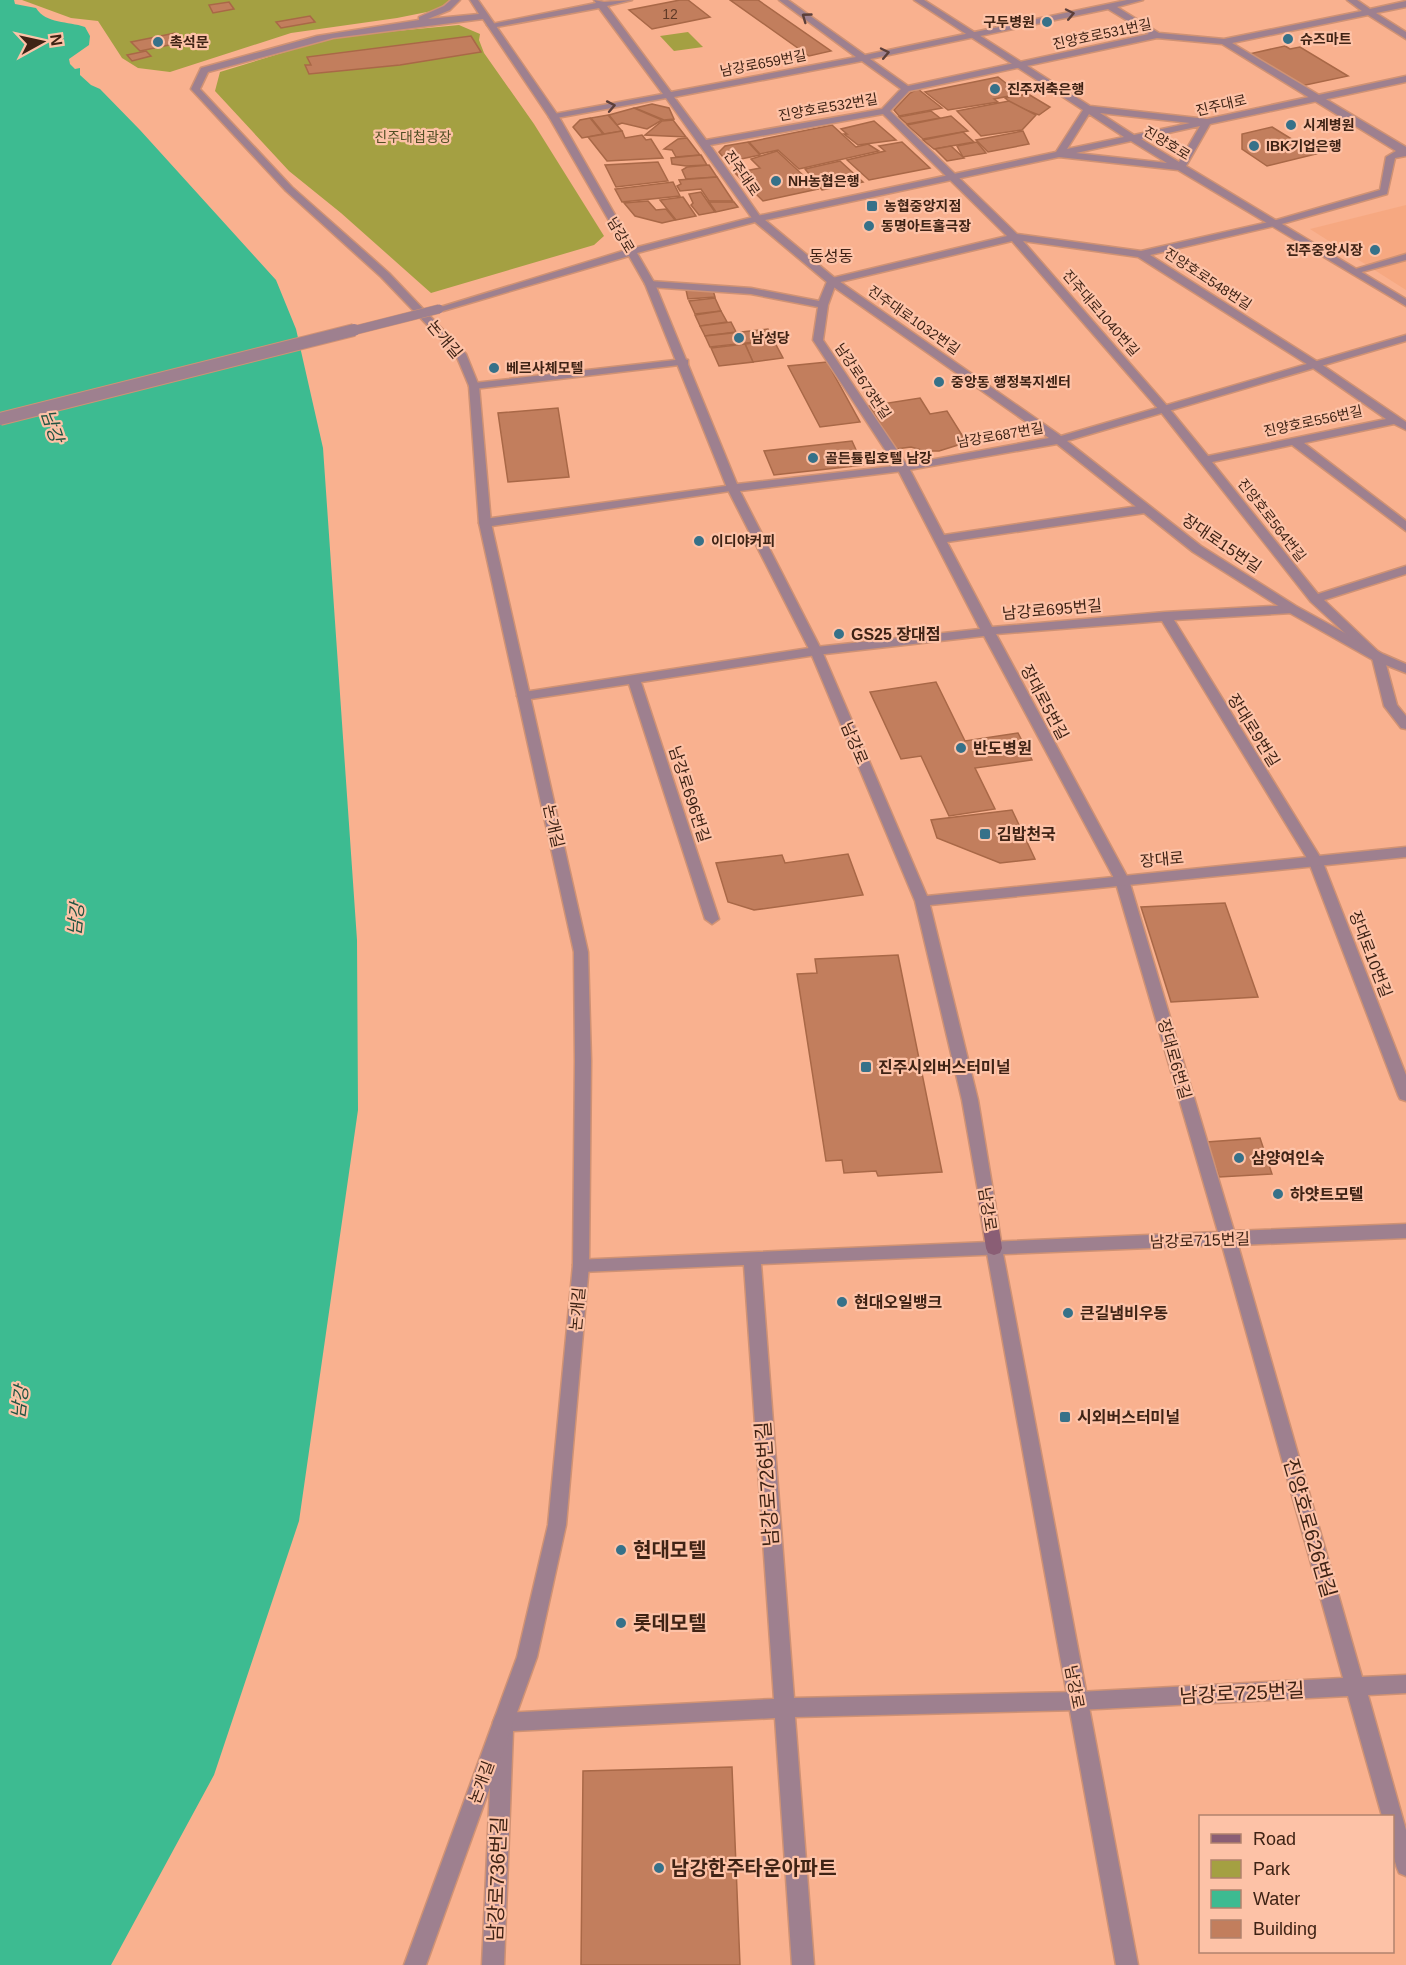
<svg xmlns="http://www.w3.org/2000/svg" width="1406" height="1965" font-family="Helvetica,'Noto Sans KR',sans-serif">
<style>
.built{fill:#f6a881}
.green{fill:#a4a042}
.water{fill:#3dbb91}
.building{fill:#c27e5d;stroke:#a96847;stroke-width:1.5}
.lines{fill:none;stroke-linecap:round;stroke-linejoin:round}
.pedestrian-casing{stroke:#d09274;stroke-width:3}
.minor-casing{stroke:#d09274;stroke-width:3}
.tertiary-casing{stroke:#d09274;stroke-width:3}
.secondary-casing{stroke:#d09274;stroke-width:3}
.pedestrian{fill:#9e808f;fill-rule:evenodd}
.minor{fill:#9e808f;fill-rule:evenodd}
.tertiary{fill:#9e808f;fill-rule:evenodd}
.secondary{fill:#8a5e75;fill-rule:evenodd}
.tertiary-bridge-far1-casing{stroke:#d09274;stroke-width:10;stroke-linecap:butt}
.tertiary-bridge-casing{stroke:#d09274;stroke-width:14;stroke-linecap:butt}
.tertiary-bridge-far1{stroke:#9e808f;stroke-width:9}
.tertiary-bridge{stroke:#9e808f;stroke-width:12}
.oneway{stroke:#5c3f3a}
.poi-dot{fill:#367189;stroke:#fdc2a7;stroke-width:2}
.labels{text-anchor:middle;stroke-width:4.5;stroke-linejoin:round;paint-order:stroke}
.number-label{font-size:14px;fill:#603a27}
.far-poi-label{font-size:14px;font-weight:bold;fill:#3f2315;stroke:#fdc2a7;text-anchor:start}
.far-street-label{font-size:14px;fill:#3f2315;stroke:#fdc2a7}
.far-park-label{font-size:14px;fill:#525025;stroke:#fdc2a7}
.far-quarter-label{font-size:16px;fill:#3f2315;stroke:#fdc2a7}
.street-label{font-size:16px;fill:#3f2315;stroke:#fdc2a7}
.poi-label{font-size:16px;font-weight:bold;fill:#3f2315;stroke:#fdc2a7;text-anchor:start}
.water-label{font-size:18px;font-style:italic;fill:#225442;stroke:#fdc2a7}
.near-street-label{font-size:20px;fill:#3f2315;stroke:#fdc2a7}
.near-poi-label{font-size:20px;font-weight:bold;fill:#3f2315;stroke:#fdc2a7;text-anchor:start}
</style>
<rect width="100%" height="100%" fill="#f9b18f"/>
<polygon class="built" points="1406,205 1406,290 1310,229"/>
<g class="green">
<polygon points="22,0 450,0 437,10 397,18 291,33 170,72 138,68 122,58 98,21 71,18"/>
<polygon points="459,25 480,34 479,40 484,53 534,124 604,236 594,245 431,293 341,213 289,171 215,91 220,72 334,37"/>
<polygon points="688,32 703,47 674,51 660,36"/>
</g>
<path class="water" d="M 0,0 L 14,0 L 15,4 L 36,8 C 46,24 68,21 85,27 L 90,36 L 89,45 L 69,59 L 70,64 L 75,69 L 80,68 L 80,75 L 91,85 L 100,89 L 140,130 L 276,280 L 296,329 L 323,448 L 357,940 L 358,1110 L 299,1521 L 214,1775 L 111,1965 L 0,1965 Z"/>
<g class="building">
<polygon points="680,0 688,0 710,17 652,29 629,10"/>
<polygon points="730,0 758,0 831,51 809,56"/>
<polygon points="229,2 234,9 213,13 209,5"/>
<polygon points="310,16 315,22 281,28 276,22"/>
<polygon points="175,33 184,42 140,51 131,42"/>
<polygon points="471,36 481,52 400,65 309,74 305,65 311,65 307,57"/>
<polygon points="1285,46 1290,49 1300,47 1348,76 1301,86 1249,54"/>
<polygon points="146,51 151,56 132,61 127,55"/>
<polygon points="998,77 1020,94 994,99 998,102 948,110 925,92"/>
<polygon points="918,89 942,108 899,116 894,110 910,93"/>
<polygon points="1028,94 1050,107 1039,115 1015,106 1005,98"/>
<polygon points="1009,101 1036,115 1022,130 981,136 957,111"/>
<polygon points="652,104 669,108 674,119 664,120 635,108"/>
<polygon points="634,108 662,120 647,129 622,123 617,125 609,115"/>
<polygon points="931,111 940,118 907,124 899,117"/>
<polygon points="608,115 622,131 604,134 591,118"/>
<polygon points="951,116 968,131 923,139 907,125"/>
<polygon points="590,118 603,134 582,138 573,127 580,120"/>
<polygon points="673,120 686,137 645,135 662,121"/>
<polygon points="874,121 896,140 858,145 844,134 847,134 841,129"/>
<polygon points="832,125 856,147 868,144 879,151 799,169 778,150 760,154 749,142"/>
<polygon points="1272,127 1316,154 1267,166 1242,149 1242,134"/>
<polygon points="622,131 625,138 642,135 646,140 651,139 663,158 607,161 588,137"/>
<polygon points="1023,131 1029,144 988,152 976,140"/>
<polygon points="963,132 974,142 934,149 923,140"/>
<polygon points="687,138 700,155 676,157 672,150 664,149 678,139"/>
<polygon points="748,142 760,155 727,162 719,152 725,146"/>
<polygon points="902,142 930,168 869,180 847,160 885,151 879,146"/>
<polygon points="977,142 986,153 963,157 957,146"/>
<polygon points="951,146 964,158 947,161 935,149"/>
<polygon points="777,151 818,189 763,201 735,173 760,168 751,159"/>
<polygon points="701,155 707,165 686,166 672,164 671,158"/>
<polygon points="840,161 863,182 822,190 805,169"/>
<polygon points="658,162 668,181 616,187 605,165"/>
<polygon points="709,165 717,177 686,179 682,170 687,167"/>
<polygon points="717,177 733,201 709,201 701,189 680,191 677,186 681,184 679,180"/>
<polygon points="673,182 680,196 622,202 615,189"/>
<polygon points="701,192 715,212 699,215 691,205 693,203 689,194"/>
<polygon points="683,197 696,216 676,220 660,200"/>
<polygon points="648,201 656,210 666,209 675,220 662,223 635,216 624,203"/>
<polygon points="709,202 734,202 738,207 716,212"/>
<polygon points="705,289 713,290 715,297 688,299 686,290"/>
<polygon points="715,298 721,311 695,314 689,301"/>
<polygon points="721,311 727,322 700,326 695,315"/>
<polygon points="731,322 736,332 705,336 700,326"/>
<polygon points="768,329 773,340 710,347 705,336"/>
<polygon points="774,341 783,358 753,362 745,344"/>
<polygon points="745,344 753,362 719,366 711,348"/>
<polygon points="827,362 860,422 820,427 788,366"/>
<polygon points="920,398 930,414 947,411 962,435 964,440 958,445 939,451 925,451 911,447 896,449 869,406"/>
<polygon points="558,408 569,477 508,482 498,413"/>
<polygon points="852,441 863,465 774,475 764,451"/>
<polygon points="936,682 965,741 1018,733 1032,760 975,768 995,809 949,816 921,756 901,759 870,692"/>
<polygon points="1012,810 1035,859 1000,863 937,838 931,820"/>
<polygon points="848,854 863,895 754,910 728,902 716,863 782,855 785,863"/>
<polygon points="1225,903 1258,997 1171,1002 1141,907"/>
<polygon points="898,955 942,1172 878,1176 876,1171 844,1173 842,1160 826,1161 797,974 817,973 815,959"/>
<polygon points="1260,1138 1272,1174 1219,1177 1207,1142"/>
<polygon points="732,1767 740,1965 581,1965 583,1771"/>
</g>
<g class="lines">
<defs>
<polygon id="pedestrian" points="1406,254 1406,260 1354,274 1349,271"/>
<g id="minor">
<path d="M 594,0 L 604,2 L 632,0 L 607,6 L 671,92 L 856,57 L 779,0 L 788,0 L 865,55 L 1127,0 L 1143,0 L 1117,7 L 1159,33 L 1224,39 L 1362,11 L 1347,0 L 1357,0 L 1370,9 L 1406,1 L 1406,7 L 1376,13 L 1406,32 L 1406,39 L 1368,15 L 1232,43 L 1406,147 L 1406,156 L 1395,158 L 1387,194 L 1278,225 L 1150,255 L 1318,362 L 1406,422 L 1406,430 L 1394,424 L 1304,443 L 1406,521 L 1406,531 L 1292,445 L 1212,462 L 1318,594 L 1406,566 L 1406,574 L 1324,600 L 1384,657 L 1397,705 L 1406,716 L 1406,729 L 1401,728 L 1384,706 L 1372,658 L 1311,602 L 1160,411 L 1012,241 L 836,283 L 828,305 L 823,340 L 909,468 L 944,535 L 1145,505 L 1151,509 L 1145,513 L 947,542 L 992,627 L 1165,612 L 1292,605 L 1298,609 L 1292,613 L 1174,620 L 1322,860 L 1406,1075 L 1406,1101 L 1400,1099 L 1398,1095 L 1308,860 L 1162,621 L 996,634 L 1129,880 L 1234,1231 L 1406,1224 L 1406,1238 L 1238,1245 L 1362,1677 L 1406,1675 L 1406,1693 L 1368,1695 L 1406,1830 L 1406,1876 L 1399,1873 C 1391,1855 1392,1836 1392,1816 L 1382,1816 L 1348,1696 L 1078,1710 L 795,1717 L 814,1965 L 792,1965 L 775,1718 L 513,1731 L 504,1965 L 482,1965 L 493,1722 L 496,1715 L 503,1713 L 774,1699 L 744,1265 L 581,1272 L 575,1270 L 573,1265 L 575,1260 L 1218,1232 L 1115,880 L 984,636 L 816,655 L 641,682 L 719,919 L 712,924 L 705,919 L 629,684 L 524,700 L 517,696 L 524,692 L 816,647 L 980,629 L 897,468 L 813,340 L 818,307 L 751,294 L 650,287 L 645,284 L 650,281 L 751,288 L 819,301 L 828,279 L 1007,236 L 883,114 L 710,145 L 762,219 L 757,222 L 754,221 L 666,98 L 551,119 L 549,117 L 554,114 L 663,94 L 599,8 L 491,28 L 487,25 L 596,3 ZM 1108,9 L 1149,34 L 908,86 L 870,59 ZM 1157,38 L 1222,44 L 1396,151 L 1386,157 L 1380,190 L 1273,221 L 1141,251 L 1017,234 L 890,111 L 909,91 ZM 862,61 L 901,89 L 882,109 L 706,140 L 674,97 ZM 1023,241 L 1138,257 L 1310,366 L 1386,419 L 1208,456 L 1168,407 ZM 1222,1245 L 1343,1678 L 1078,1692 L 794,1698 L 761,1264 Z"/>
<polygon points="684,359 688,360 688,364 474,389 469,386 474,383"/>
<polygon points="733,485 739,488 737,490 485,527 479,523 485,519"/>
</g>
<g id="tertiary">
<path d="M 451,0 L 460,0 L 450,10 L 428,19 L 479,14 L 470,0 L 478,0 L 559,117 L 634,248 L 757,216 L 1056,152 L 1083,110 L 914,0 L 924,0 L 1090,106 L 1207,119 L 1406,76 L 1406,82 L 1210,124 L 1186,166 L 1406,299 L 1406,306 L 1178,170 L 1059,157 L 765,220 L 836,279 L 1061,436 L 1406,335 L 1406,341 L 1067,441 L 1201,546 L 1296,606 L 1383,654 L 1406,664 L 1406,673 L 1373,660 L 1288,612 L 1193,552 L 1057,444 L 903,471 L 740,491 L 822,651 L 927,896 L 1406,847 L 1406,857 L 930,905 L 978,1100 L 995,1203 L 993,1208 L 987,1209 L 981,1208 L 962,1100 L 915,901 L 810,651 L 727,488 L 645,284 L 629,256 L 443,311 L 434,309 L 626,250 L 549,117 L 483,19 L 333,38 L 208,72 L 200,89 L 292,187 L 389,273 L 466,354 L 479,386 L 491,523 L 588,952 L 591,1061 L 589,1265 L 566,1525 L 537,1657 L 426,1965 L 404,1965 L 517,1657 L 548,1525 L 573,1265 L 575,1061 L 574,952 L 479,523 L 469,386 L 456,355 L 381,277 L 286,191 L 191,89 L 201,68 L 317,36 L 419,20 L 419,17 L 444,6 ZM 1100,113 L 1190,123 L 1134,135 ZM 1089,114 L 1124,137 L 1067,149 ZM 1200,126 L 1179,162 L 1141,139 ZM 1131,141 L 1167,163 L 1076,153 ZM 755,222 L 828,283 L 1049,438 L 903,465 L 737,484 L 655,284 L 637,253 Z"/>
<polygon points="994,1241 1000,1243 1002,1248 1138,1965 1116,1965 986,1248 988,1243"/>
</g>
<polygon id="secondary" points="987,1197 993,1198 995,1203 1002,1248 1000,1253 994,1255 988,1253 986,1248 979,1203 981,1198"/>
</defs>
<use href="#pedestrian" class="pedestrian-casing"/>
<use href="#minor" class="minor-casing"/>
<use href="#tertiary" class="tertiary-casing"/>
<use href="#secondary" class="secondary-casing"/>
<use href="#pedestrian" class="pedestrian"/>
<use href="#minor" class="minor"/>
<use href="#tertiary" class="tertiary"/>
<use href="#secondary" class="secondary"/>
<defs>
<polyline id="tertiary-bridge-far1" points="348,332 439,309"/>
<polyline id="tertiary-bridge" points="0,419 354,330"/>
</defs>
<use href="#tertiary-bridge-far1" class="tertiary-bridge-far1-casing"/>
<use href="#tertiary-bridge" class="tertiary-bridge-casing"/>
<use href="#tertiary-bridge-far1" class="tertiary-bridge-far1"/>
<use href="#tertiary-bridge" class="tertiary-bridge"/>
</g>
<defs><path id="oneway-chevron" d="M-2-3.5L2.5 0L-2 3.5" fill="none" stroke-width="1.6" stroke-linecap="round" stroke-linejoin="round" transform="scale(1.5)"/></defs>
<g class="oneway">
<use href="#oneway-chevron" transform="translate(1070 14) rotate(-12)"/>
<use href="#oneway-chevron" transform="translate(806 17) rotate(-144)"/>
<use href="#oneway-chevron" transform="translate(885 53) rotate(-12)"/>
<use href="#oneway-chevron" transform="translate(611 106) rotate(-11)"/>
</g>
<g class="poi-dot">
<circle cx="1047" cy="22" r="6"/>
<circle cx="1288" cy="39" r="6"/>
<circle cx="158" cy="42" r="6"/>
<circle cx="995" cy="89" r="6"/>
<circle cx="1291" cy="125" r="6"/>
<circle cx="1254" cy="146" r="6"/>
<circle cx="776" cy="181" r="6"/>
<rect x="866" y="200" width="12" height="12" rx="3"/>
<circle cx="869" cy="226" r="6"/>
<circle cx="1375" cy="250" r="6"/>
<circle cx="739" cy="338" r="6"/>
<circle cx="494" cy="368" r="6"/>
<circle cx="939" cy="382" r="6"/>
<circle cx="813" cy="458" r="6"/>
<circle cx="699" cy="541" r="6"/>
<circle cx="839" cy="634" r="6"/>
<circle cx="961" cy="748" r="6"/>
<rect x="979" y="828" width="12" height="12" rx="3"/>
<rect x="860" y="1061" width="12" height="12" rx="3"/>
<circle cx="1239" cy="1158" r="6"/>
<circle cx="1278" cy="1194" r="6"/>
<circle cx="842" cy="1302" r="6"/>
<circle cx="1068" cy="1313" r="6"/>
<rect x="1059" y="1411" width="12" height="12" rx="3"/>
<circle cx="621" cy="1550" r="6"/>
<circle cx="621" cy="1623" r="6"/>
<circle cx="659" cy="1868" r="6"/>
</g>
<g class="labels">
<g class="number-label">
<text x="670" y="19">12</text>
</g>
<g class="far-poi-label">
<text x="1035" y="27" text-anchor="end">구두병원</text>
<text x="1300" y="44">슈즈마트</text>
<text x="170" y="47">촉석문</text>
<text x="1007" y="94">진주저축은행</text>
<text x="1303" y="130">시계병원</text>
<text x="1266" y="151">IBK기업은행</text>
<text x="788" y="186">NH농협은행</text>
<text x="884" y="211">농협중앙지점</text>
<text x="881" y="231">동명아트홀극장</text>
<text x="1363" y="255" text-anchor="end">진주중앙시장</text>
<text x="751" y="343">남성당</text>
<text x="506" y="373">베르사체모텔</text>
<text x="951" y="387">중앙동 행정복지센터</text>
<text x="825" y="463">골든튤립호텔 남강</text>
<text x="711" y="546">이디야커피</text>
</g>
<g class="far-street-label">
<text transform="translate(1102 34) rotate(-12)" y="5">진양호로531번길</text>
<text transform="translate(763 63) rotate(-11)" y="5">남강로659번길</text>
<text transform="translate(1221 105) rotate(-13)" y="5">진주대로</text>
<text transform="translate(828 107) rotate(-10)" y="5">진양호로532번길</text>
<text transform="translate(1167 143) rotate(31)" y="5">진양호로</text>
<text transform="translate(742 173) rotate(55)" y="5">진주대로</text>
<text transform="translate(621 235) rotate(59)" y="5">남강로</text>
<text transform="translate(1208 279) rotate(33)" y="5">진양호로548번길</text>
<text transform="translate(1101 313) rotate(49)" y="5">진주대로1040번길</text>
<text transform="translate(914 320) rotate(35)" y="5">진주대로1032번길</text>
<text transform="translate(863 381) rotate(56)" y="5">남강로673번길</text>
<text transform="translate(1313 421) rotate(-12)" y="5">진양호로556번길</text>
<text transform="translate(1000 435) rotate(-10)" y="5">남강로687번길</text>
<text transform="translate(1272 520) rotate(52)" y="5">진양호로564번길</text>
</g>
<g class="far-park-label">
<text x="413" y="142">진주대첩광장</text>
</g>
<g class="far-quarter-label">
<text x="831" y="262">동성동</text>
</g>
<g class="street-label">
<text transform="translate(445 339) rotate(50)" y="6">논개길</text>
<text transform="translate(1222 543) rotate(34)" y="6">장대로15번길</text>
<text transform="translate(1052 609) rotate(-5)" y="6">남강로695번길</text>
<text transform="translate(1045 702) rotate(62)" y="6">장대로5번길</text>
<text transform="translate(1254 730) rotate(58)" y="6">장대로9번길</text>
<text transform="translate(855 743) rotate(67)" y="6">남강로</text>
<text transform="translate(690 794) rotate(72)" y="6">남강로696번길</text>
<text transform="translate(554 826) rotate(77)" y="6">논개길</text>
<text transform="translate(1162 859) rotate(-5)" y="6">장대로</text>
<text transform="translate(1371 954) rotate(69)" y="6">장대로10번길</text>
<text transform="translate(1175 1059) rotate(74)" y="6">장대로6번길</text>
<text transform="translate(988 1209) rotate(81)" y="6">남강로</text>
<text transform="translate(1200 1240) rotate(-2)" y="6">남강로715번길</text>
<text transform="translate(577 1309) rotate(-85)" y="6">논개길</text>
<text transform="translate(1075 1687) rotate(79)" y="6">남강로</text>
<text transform="translate(481 1782) rotate(-70)" y="6">논개길</text>
</g>
<g class="poi-label">
<text x="851" y="640">GS25 장대점</text>
<text x="973" y="754">반도병원</text>
<text x="997" y="840">김밥천국</text>
<text x="878" y="1073">진주시외버스터미널</text>
<text x="1251" y="1164">삼양여인숙</text>
<text x="1290" y="1200">하얏트모텔</text>
<text x="854" y="1308">현대오일뱅크</text>
<text x="1080" y="1319">큰길냄비우동</text>
<text x="1077" y="1423">시외버스터미널</text>
</g>
<g class="water-label">
<text transform="translate(52 426) rotate(71)" y="6">남강</text>
<text transform="translate(76 919) rotate(-84)" y="6">남강</text>
<text transform="translate(20 1402) rotate(-83)" y="6">남강</text>
</g>
<g class="near-street-label">
<text transform="translate(767 1484) rotate(-94)" y="7">남강로726번길</text>
<text transform="translate(1310 1528) rotate(74)" y="7">진양호로626번길</text>
<text transform="translate(1242 1693) rotate(-3)" y="7">남강로725번길</text>
<text transform="translate(497 1879) rotate(-88)" y="7">남강로736번길</text>
</g>
<g class="near-poi-label">
<text x="633" y="1557">현대모텔</text>
<text x="633" y="1630">롯데모텔</text>
<text x="671" y="1875">남강한주타운아파트</text>
</g>
</g>
<rect x="1199" y="1815" width="195" height="138" fill="#fdc2a7" stroke="#b1826d" stroke-width="1.5"/>
<rect x="1211" y="1834" width="30" height="9" fill="#8a5e75" stroke="#b1826d" stroke-width="1.5"/>
<text x="1253" y="1845" font-size="18" fill="#3f2315">Road</text>
<rect x="1211" y="1860" width="30" height="18" fill="#a4a042" stroke="#b1826d" stroke-width="1.5"/>
<text x="1253" y="1875" font-size="18" fill="#3f2315">Park</text>
<rect x="1211" y="1890" width="30" height="18" fill="#3dbb91" stroke="#b1826d" stroke-width="1.5"/>
<text x="1253" y="1905" font-size="18" fill="#3f2315">Water</text>
<rect x="1211" y="1920" width="30" height="18" fill="#c27e5d" stroke="#b1826d" stroke-width="1.5"/>
<text x="1253" y="1935" font-size="18" fill="#3f2315">Building</text>
<g transform="translate(42 42) rotate(82)" stroke="#fdc2a7" stroke-width="4.5" paint-order="stroke">
<path d="M0-4.5L10 22L0 15L-10 22Z" fill="#3f2315"/>
<text y="-9" font-size="16" font-weight="bold" text-anchor="middle" fill="#3f2315">N</text>
</g>
</svg>
